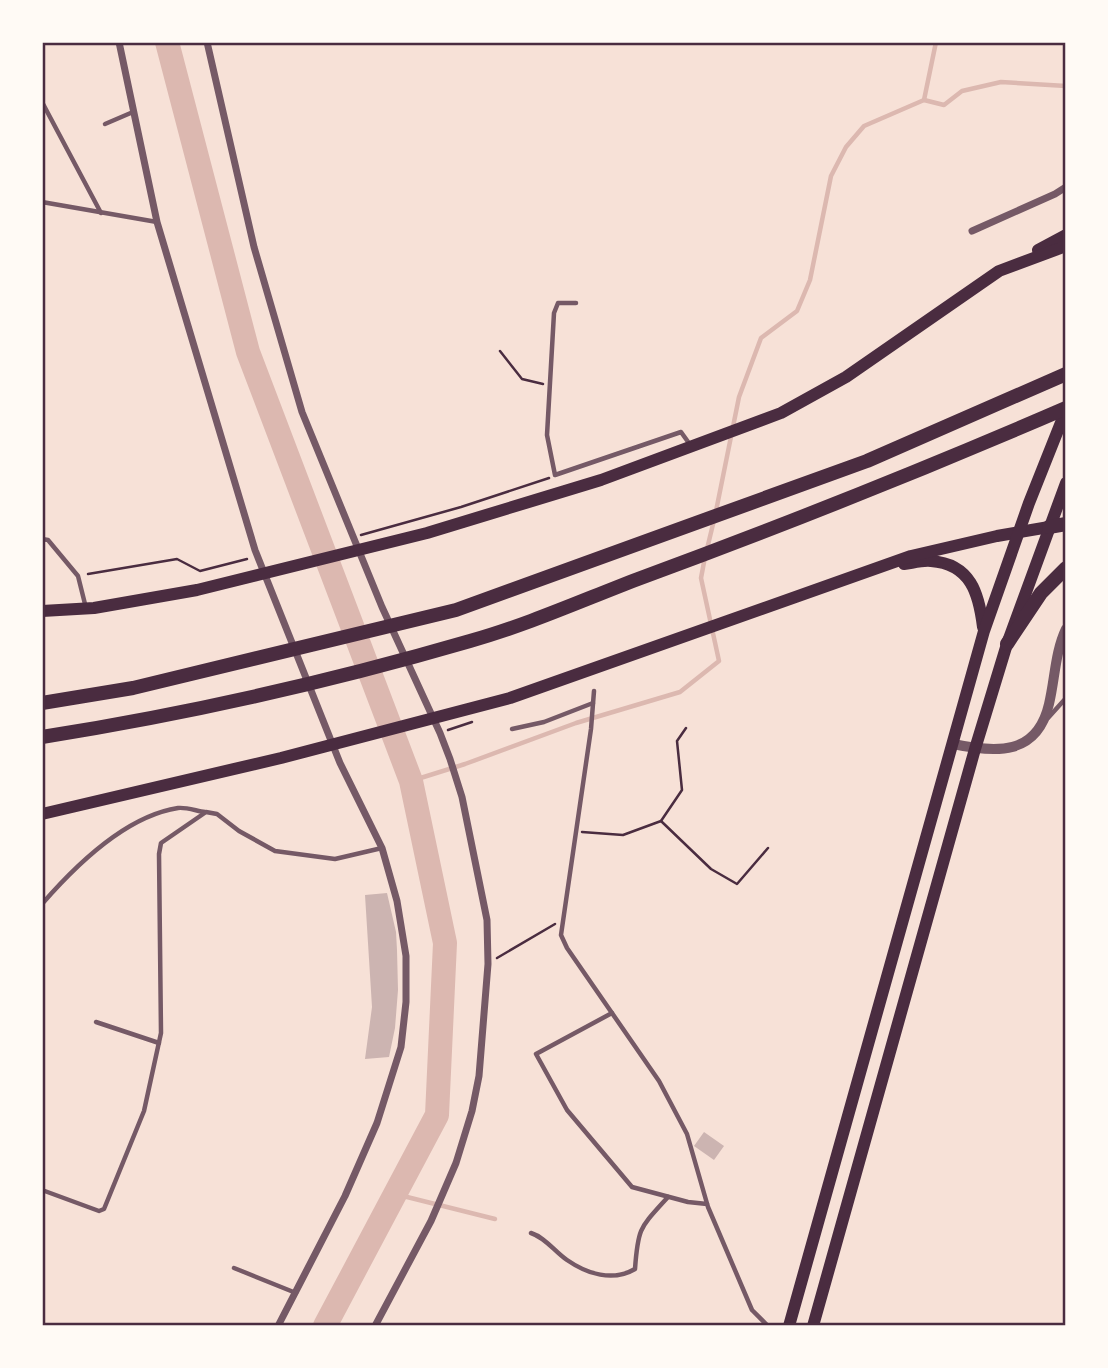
<svg xmlns="http://www.w3.org/2000/svg" width="1108" height="1368" font-family="'Public Sans',sans-serif">
<style>
.lines{fill:none;stroke-linecap:round;stroke-linejoin:round}
.stream{stroke:#dcb8b0;stroke-width:4.5}
.river{stroke:#dcb8b0;stroke-width:24}
.building{fill:#ccb4b1}
.path{stroke:#4a2c40;stroke-width:2.5}
.service{stroke:#755966;stroke-width:4.5}
.minor{stroke:#755966;stroke-width:7}
.tertiary{stroke:#755966;stroke-width:10}
.primary{stroke:#4a2c40;stroke-width:12}
.motorway{stroke:#4a2c40;stroke-width:14}
.neatline{fill:none;stroke:#4a2c40;stroke-width:2.5}
</style>
<rect width="100%" height="100%" fill="#f7e1d7"/>
<g class="lines">
<g class="stream">
<polyline points="924,100 944,105 962,91 1001,82 1066,86"/>
<polyline points="716,511 739,397 761,338 797,311 810,280 831,176 846,147 864,126 924,100 936,42"/>
<polyline points="707,549 714,520"/>
<polyline points="411,781 465,764 576,723 680,692 719,661 701,578 705,557"/>
<polyline points="395,1194 495,1219"/>
</g>
<polyline class="river" points="167,42 248,352 411,781 445,943 437,1115 325,1326"/>
</g>
<g class="building">
<polygon points="387,893 396,932 397,950 398,990 395,1028 389,1057 365,1059 372,1007 365,895"/>
<polygon points="704,1132 724,1146 714,1160 694,1146"/>
</g>
<g class="lines">
<g class="path">
<polyline points="500,351 522,379 543,384"/>
<polyline points="361,535 461,507 549,478"/>
<polyline points="88,574 177,559 200,571 247,559"/>
<polyline points="448,730 472,722"/>
<polyline points="661,821 682,790 677,741 686,728"/>
<polyline points="582,832 623,835 661,821 711,869 737,884 768,848"/>
<polyline points="497,958 555,924"/>
</g>
<g class="service">
<polyline points="42,102 101,213"/>
<polyline points="105,124 133,112"/>
<polyline points="42,202 157,222"/>
<polyline points="576,303 558,303 554,313 547,435 555,475 681,432 691,446"/>
<polyline points="42,539 48,540 78,576 86,608"/>
<polyline points="594,691 591,729 561,935 567,948 659,1081 687,1134 708,1207 752,1310 768,1326"/>
<polyline points="1048,718 1066,698"/>
<polyline points="512,729 544,722 593,703"/>
<path d="M 42,904 C 75,866 126,816 178,808 C 186,807 197,811 205,812"/>
<polyline points="612,1013 536,1054 567,1110 632,1187 688,1202 707,1204"/>
<polyline points="96,1022 159,1043"/>
<polyline points="42,1190 99,1211 104,1209 144,1111 161,1033 159,854 161,843 206,812 217,814 239,831 275,851 335,859 382,848"/>
<path d="M 531,1233 C 546,1238 554,1251 567,1260 C 587,1274 613,1282 635,1269 C 638,1227 640,1228 668,1197"/>
<polyline points="234,1268 296,1293"/>
</g>
<g class="minor">
<polyline points="119,42 157,222 255,550 340,763 382,848 397,901 406,956 406,1002 401,1047 377,1123 345,1196 278,1326"/>
<polyline points="207,42 254,247 302,412 382,607 440,733 450,759 462,797 487,920 488,964 479,1076 472,1111 456,1163 431,1221 375,1326"/>
<polyline points="972,231 1055,194 1066,187"/>
</g>
<path class="tertiary" d="M 953,744 C 996,753 1037,756 1049,704 C 1055,679 1055,652 1066,629"/>
<g class="primary">
<polyline points="1038,250 1066,235"/>
<path d="M 904,564 C 912,563 923,560 931,561 C 971,564 979,594 983,627"/>
<polyline points="42,611 94,608 197,590 427,533 601,480 781,413 846,377 999,271 1066,246"/>
<polyline points="42,814 281,758 510,698 911,556 997,536 1049,527"/>
<polyline points="789,1326 984,631 1029,503 1066,410"/>
<polyline points="813,1326 975,749 1007,644 1066,483"/>
</g>
<g class="motorway">
<polyline points="1049,527 1066,524"/>
<polyline points="1007,644 1041,593 1066,568"/>
<polyline points="42,703 133,688 456,610 867,461 1066,374"/>
<path d="M 42,737 C 187,714 329,682 470,641 C 527,625 583,600 638,579 C 782,526 925,469 1066,408"/>
</g>
</g>
<rect width="1108" height="1368" fill="none" stroke="#fffaf5" stroke-width="88"/>
<rect x="44" y="44" width="1020" height="1280" class="neatline"/>
</svg>
